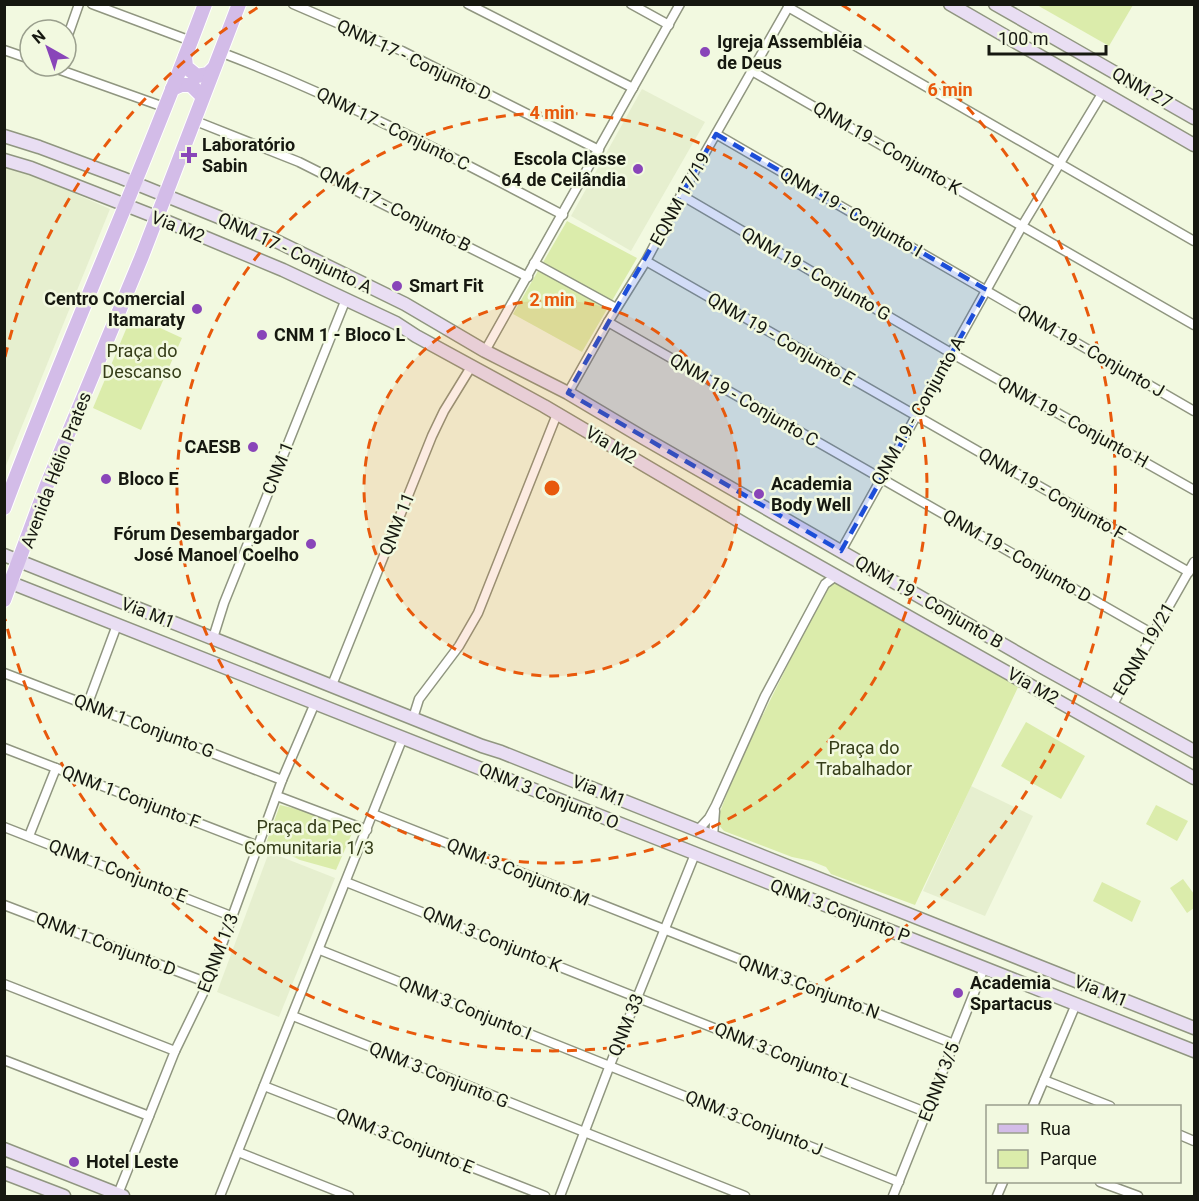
<svg xmlns="http://www.w3.org/2000/svg" width="1199" height="1201" font-family="Roboto,sans-serif">
<style>
.built{fill:#e6efcf}
.green{fill:#dbecab}
.lines{fill:none;stroke-linecap:round;stroke-linejoin:round}
.street-casing{stroke:#909680;stroke-width:11}
.secondary-casing{stroke:#909680;stroke-width:15}
.primary-casing{stroke:#fff;stroke-width:16}
.street{stroke:#fff;stroke-width:8}
.secondary{stroke:#e9def3;stroke-width:12}
.primary{stroke:#d3bce8;stroke-width:14}
.marked{fill:#1d4ed8;fill-opacity:0.2;stroke:#1d4ed8;stroke-width:4.5;stroke-dasharray:12 8;stroke-linejoin:round}
.ring{fill:none;stroke:#e8590c;stroke-width:3;stroke-dasharray:10 8}
.poi-dot{fill:#8945b9;stroke:#f2f9e0;stroke-width:2}
.labels{text-anchor:middle;stroke-width:5;stroke-linejoin:round;paint-order:stroke}
.poi-label{font-size:18px;font-weight:bold;fill:#161810;stroke:#f2f9e0;text-anchor:start}
.street-label{font-size:18px;fill:#161810;stroke:#f2f9e0}
.park-label{font-size:18px;fill:#353d18;stroke:#f2f9e0}
.centre{fill:#e8590c;stroke:#f2f9e0;stroke-width:3}
.ring-label{font-size:18px;text-anchor:middle;font-weight:bold;fill:#e8590c;stroke:#f2f9e0;stroke-width:5;stroke-linejoin:round;paint-order:stroke}
</style>
<rect width="100%" height="100%" fill="#f2f9e0"/>
<g class="built">
<polygon points="642,89 705,122 631,251 571,216"/>
<polygon points="5,166 28,173 110,209 5,468"/>
<polygon points="971,786 1033,816 985,916 923,891"/>
<polygon points="269,852 335,878 279,1017 217,992"/>
</g>
<g class="green">
<polygon points="1037,5 1133,4 1133,5 1109,46"/>
<polygon points="567,221 637,258 582,352 513,314"/>
<polygon points="132,315 182,338 141,430 93,408"/>
<polygon points="834,578 1021,681 915,905 831,874 826,867 811,861 792,857 724,831 716,822 739,763 830,580"/>
<polygon points="1026,722 1085,756 1061,799 1001,766"/>
<polygon points="280,805 317,814 353,831 336,870 300,860 266,843"/>
<polygon points="1156,805 1188,821 1177,841 1146,824"/>
<polygon points="1183,879 1194,894 1194,908 1187,913 1170,888"/>
<polygon points="1102,882 1141,901 1132,922 1093,901"/>
</g>
<g class="lines">
<defs>
<g id="street">
<polyline points="92,4 191,41"/>
<polyline points="293,4 402,51 599,150"/>
<polyline points="468,4 633,88"/>
<polyline points="631,4 669,25"/>
<polyline points="788,7 1194,241"/>
<polyline points="66,41 79,4"/>
<polyline points="4,50 30,59"/>
<path d="M 220,52 C 339,97 451,156 563,215"/>
<polyline points="49,66 164,107"/>
<polyline points="752,71 1194,325"/>
<polyline points="193,120 299,162 528,277"/>
<polyline points="716,134 1194,411"/>
<polyline points="681,195 951,353 1194,490"/>
<polyline points="646,261 1189,572"/>
<polyline points="534,263 616,308"/>
<polyline points="608,322 1153,634"/>
<polyline points="485,351 680,4"/>
<polyline points="568,393 608,322 646,261 681,195 790,4"/>
<polyline points="841,551 1022,226 1103,92"/>
<polyline points="213,638 224,603 346,299"/>
<polyline points="4,673 282,780"/>
<polyline points="332,685 432,436 444,411 471,367"/>
<polyline points="88,703 117,625"/>
<polyline points="1112,706 1194,562"/>
<polyline points="413,718 419,699 459,646 478,613 557,414"/>
<polyline points="4,748 258,846"/>
<polyline points="277,796 367,830"/>
<polyline points="373,814 954,1044"/>
<polyline points="4,827 231,916"/>
<polyline points="697,831 709,818 716,805 765,696 825,584 837,575"/>
<polyline points="29,836 56,768"/>
<polyline points="713,836 715,811"/>
<polyline points="346,882 928,1113"/>
<polyline points="4,905 208,983"/>
<polyline points="320,950 899,1182"/>
<polyline points="4,984 175,1051"/>
<polyline points="293,1016 745,1196"/>
<polyline points="4,1060 149,1116"/>
<polyline points="1044,1080 1110,1106"/>
<polyline points="264,1086 545,1196"/>
<polyline points="1033,1106 1076,1004"/>
<polyline points="1180,1135 1194,1141"/>
<polyline points="238,1152 349,1196"/>
<polyline points="1100,1182 1138,1196"/>
<polyline points="118,1194 175,1051 208,983 282,780 315,703"/>
<polyline points="220,1196 403,737"/>
<polyline points="560,1196 610,1065 695,854"/>
<polyline points="893,1196 984,968"/>
<polyline points="997,1196 1003,1182"/>
</g>
<g id="secondary">
<polyline points="950,4 1194,145"/>
<polyline points="995,4 1194,118"/>
<polyline points="4,136 39,147 122,178 268,237 405,304 485,351 568,393 642,437 1042,667 1194,751"/>
<polyline points="4,160 31,168 156,217 283,270 396,323 416,336 544,406 746,525 1194,778"/>
<polyline points="4,555 482,746 501,752 1194,1028"/>
<polyline points="4,580 1194,1051"/>
<polyline points="4,1149 123,1196"/>
<polyline points="4,1173 64,1196"/>
</g>
<g id="primary">
<polyline points="185,57 186,67 197,76 208,74 213,69"/>
<polyline points="172,89 181,85 191,85 202,96"/>
<path d="M 4,508 C 67,339 142,174 205,4"/>
<polyline points="4,600 46,487 142,256 239,4"/>
</g>
</defs>
<use href="#street" class="street-casing"/>
<use href="#secondary" class="secondary-casing"/>
<use href="#primary" class="primary-casing"/>
<use href="#street" class="street"/>
<use href="#secondary" class="secondary"/>
<use href="#primary" class="primary"/>
</g>
<path class="marked" d="M 716,134 L 987,290 L 841,551 L 568,393 Z"/>
<circle cx="552" cy="488" r="188" fill="#e8590c" fill-opacity=".12"/>
<g class="ring">
<circle cx="552" cy="488" r="188"/>
<circle cx="552" cy="488" r="375"/>
<path d="M5 357A563 563 0 0 1 262 5M842 5A563 563 0 1 1 5 619"/>
</g>
<g class="poi-dot">
<circle cx="705" cy="52" r="6"/>
<path d="M186 146h6v6h6v6h-6v6h-6v-6h-6v-6h6z"/>
<circle cx="638" cy="169" r="6"/>
<circle cx="397" cy="286" r="6"/>
<circle cx="197" cy="309" r="6"/>
<circle cx="262" cy="335" r="6"/>
<circle cx="253" cy="447" r="6"/>
<circle cx="106" cy="479" r="6"/>
<circle cx="759" cy="494" r="6"/>
<circle cx="311" cy="544" r="6"/>
<circle cx="958" cy="993" r="6"/>
<circle cx="74" cy="1162" r="6"/>
</g>
<g class="labels">
<g class="poi-label">
<text x="717" y="48">Igreja Assembléia<tspan x="717" dy="21">de Deus</tspan></text>
<text x="202" y="151">Laboratório<tspan x="202" dy="21">Sabin</tspan></text>
<text x="626" y="165" text-anchor="end">Escola Classe<tspan x="626" dy="21">64 de Ceilândia</tspan></text>
<text x="409" y="292">Smart Fit</text>
<text x="185" y="305" text-anchor="end">Centro Comercial<tspan x="185" dy="21">Itamaraty</tspan></text>
<text x="274" y="341">CNM 1 - Bloco L</text>
<text x="241" y="453" text-anchor="end">CAESB</text>
<text x="118" y="485">Bloco E</text>
<text x="771" y="490">Academia<tspan x="771" dy="21">Body Well</tspan></text>
<text x="299" y="540" text-anchor="end">Fórum Desembargador<tspan x="299" dy="21">José Manoel Coelho</tspan></text>
<text x="970" y="989">Academia<tspan x="970" dy="21">Spartacus</tspan></text>
<text x="86" y="1168">Hotel Leste</text>
</g>
<g class="street-label">
<text transform="translate(414 60) rotate(25)" y="6">QNM 17 - Conjunto D</text>
<text transform="translate(1142 88) rotate(29)" y="6">QNM 27</text>
<text transform="translate(393 129) rotate(26)" y="6">QNM 17 - Conjunto C</text>
<text transform="translate(887 148) rotate(30)" y="6">QNM 19 - Conjunto K</text>
<text transform="translate(680 199) rotate(-61)" y="6">EQNM 17/19</text>
<text transform="translate(395 209) rotate(27)" y="6">QNM 17 - Conjunto B</text>
<text transform="translate(851 212) rotate(30)" y="6">QNM 19 - Conjunto I</text>
<text transform="translate(178 227) rotate(22)" y="6">Via M2</text>
<text transform="translate(295 253) rotate(25)" y="6">QNM 17 - Conjunto A</text>
<text transform="translate(816 274) rotate(30)" y="6">QNM 19 - Conjunto G</text>
<text transform="translate(781 339) rotate(30)" y="6">QNM 19 - Conjunto E</text>
<text transform="translate(1091 351) rotate(30)" y="6">QNM 19 - Conjunto J</text>
<text transform="translate(744 400) rotate(30)" y="6">QNM 19 - Conjunto C</text>
<text transform="translate(918 411) rotate(-60)" y="6">QNM 19 - Conjunto A</text>
<text transform="translate(1073 422) rotate(29)" y="6">QNM 19 - Conjunto H</text>
<text transform="translate(611 445) rotate(31)" y="6">Via M2</text>
<text transform="translate(278 468) rotate(-68)" y="6">CNM 1</text>
<text transform="translate(56 470) rotate(-69)" y="6">Avenida Hélio Prates</text>
<text transform="translate(1052 494) rotate(30)" y="6">QNM 19 - Conjunto F</text>
<text transform="translate(397 524) rotate(-68)" y="6">QNM 11</text>
<text transform="translate(1017 556) rotate(30)" y="6">QNM 19 - Conjunto D</text>
<text transform="translate(929 602) rotate(30)" y="6">QNM 19 - Conjunto B</text>
<text transform="translate(148 613) rotate(21)" y="6">Via M1</text>
<text transform="translate(1144 649) rotate(-60)" y="6">EQNM 19/21</text>
<text transform="translate(1033 686) rotate(30)" y="6">Via M2</text>
<text transform="translate(144 726) rotate(21)" y="6">QNM 1 Conjunto G</text>
<text transform="translate(599 791) rotate(22)" y="6">Via M1</text>
<text transform="translate(549 796) rotate(22)" y="6">QNM 3 Conjunto O</text>
<text transform="translate(131 797) rotate(21)" y="6">QNM 1 Conjunto F</text>
<text transform="translate(118 871) rotate(21)" y="6">QNM 1 Conjunto E</text>
<text transform="translate(518 872) rotate(22)" y="6">QNM 3 Conjunto M</text>
<text transform="translate(840 911) rotate(21)" y="6">QNM 3 Conjunto P</text>
<text transform="translate(492 939) rotate(22)" y="6">QNM 3 Conjunto K</text>
<text transform="translate(106 944) rotate(21)" y="6">QNM 1 Conjunto D</text>
<text transform="translate(218 953) rotate(-69)" y="6">EQNM 1/3</text>
<text transform="translate(809 987) rotate(21)" y="6">QNM 3 Conjunto N</text>
<text transform="translate(1101 991) rotate(22)" y="6">Via M1</text>
<text transform="translate(465 1008) rotate(22)" y="6">QNM 3 Conjunto I</text>
<text transform="translate(626 1025) rotate(-68)" y="6">QNM 33</text>
<text transform="translate(783 1055) rotate(22)" y="6">QNM 3 Conjunto L</text>
<text transform="translate(439 1075) rotate(22)" y="6">QNM 3 Conjunto G</text>
<text transform="translate(939 1082) rotate(-69)" y="6">EQNM 3/5</text>
<text transform="translate(754 1123) rotate(22)" y="6">QNM 3 Conjunto J</text>
<text transform="translate(405 1141) rotate(22)" y="6">QNM 3 Conjunto E</text>
</g>
<g class="park-label">
<text x="142" y="357">Praça do<tspan x="142" dy="21">Descanso</tspan></text>
<text x="864" y="754">Praça do<tspan x="864" dy="21">Trabalhador</tspan></text>
<text x="309" y="833">Praça da Pec<tspan x="309" dy="21">Comunitaria 1/3</tspan></text>
</g>
</g>
<circle cx="552" cy="488" r="9" class="centre"/>
<g class="ring-label">
<text x="950" y="96">6 min</text>
<text x="552" y="119">4 min</text>
<text x="552" y="306">2 min</text>
</g>
<rect width="1199" height="1201" fill="none" stroke="#161810" stroke-width="12"/>
<rect x="986" y="1105" width="195" height="78" fill="#f2f9e0" stroke="#9a9f8d" stroke-width="1.5"/>
<rect x="998" y="1124" width="30" height="9" fill="#d3bce8" stroke="#9a9f8d" stroke-width="1.5"/>
<text x="1040" y="1135" font-size="18" fill="#161810">Rua</text>
<rect x="998" y="1150" width="30" height="18" fill="#dbecab" stroke="#9a9f8d" stroke-width="1.5"/>
<text x="1040" y="1165" font-size="18" fill="#161810">Parque</text>
<g transform="translate(48 48) rotate(320)"><circle r="28" fill="#f2f9e0" stroke="#9a9f8d" stroke-width="1.5"/>
<path d="M0-4.5L10 22L0 15L-10 22Z" fill="#8945b9"/>
<text y="-9" font-size="16" font-weight="bold" text-anchor="middle" fill="#161810">N</text>
</g>
<path d="M989 45v9h117v-9" fill="none" stroke="#161810" stroke-width="3"/>
<text x="998" y="45" font-size="18" fill="#161810" stroke="#f2f9e0" stroke-width="4.5" paint-order="stroke">100 m</text>
</svg>
